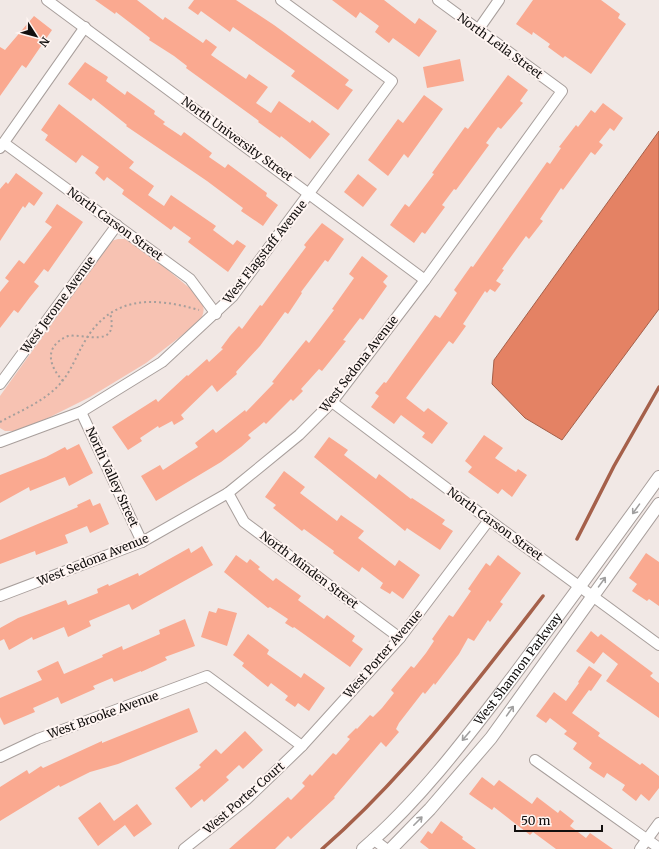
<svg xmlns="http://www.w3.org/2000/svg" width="659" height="849" font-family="Merriweather,serif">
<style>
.green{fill:#f7c2b2}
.water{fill:#e48264;stroke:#a5604a}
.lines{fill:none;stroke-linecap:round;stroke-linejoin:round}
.stream{stroke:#a5604a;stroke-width:3.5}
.building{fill:#faa990}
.minor-casing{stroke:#a89f9c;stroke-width:12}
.tertiary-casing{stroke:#a89f9c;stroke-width:14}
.path{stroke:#a69f9c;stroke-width:2;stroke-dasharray:2 3;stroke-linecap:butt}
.minor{stroke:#fff;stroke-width:10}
.tertiary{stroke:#fff;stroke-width:12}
.oneway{stroke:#a09f9f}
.labels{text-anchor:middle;stroke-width:4;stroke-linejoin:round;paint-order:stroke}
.street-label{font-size:12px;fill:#120f0e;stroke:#fff5f2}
</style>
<rect width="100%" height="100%" fill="#f1e8e5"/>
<path class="green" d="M 118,239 L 127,239 L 134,242 L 198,295 C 205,305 206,313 198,323 L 146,363 L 90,397 L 42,421 L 14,431 L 5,431 L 0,428 L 0,396 L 111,241 Z"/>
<polygon class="water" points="659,131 659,309 562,440 525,418 492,384 494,360"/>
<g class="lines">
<g class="stream">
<polyline points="577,539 614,466 659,387"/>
<path d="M 322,849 C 406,776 475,684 543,596"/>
</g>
</g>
<g class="building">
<polygon points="95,0 137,0 163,20 165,17 203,43 206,39 217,47 211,55 246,79 249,74 268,87 256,103 271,113 279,101 310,123 312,120 330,134 310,159 281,136 280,138 258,122 259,121 186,68 187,66 174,56 149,40 150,38 116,12 115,14"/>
<polygon points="194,0 236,0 274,25 349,80 345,85 353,90 338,110 291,76 295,71 233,27 230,32 201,11 198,15 188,8"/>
<polygon points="332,0 384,0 415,24 419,18 437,31 419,57 393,38 389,43 375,32 379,26 360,12 356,18"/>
<polygon points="533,0 601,0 620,14 618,18 626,24 591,74 565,56 563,58 548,47 550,44 533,32 532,35 516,24"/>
<polygon points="34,16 52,30 26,68 22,65 0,96 0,47 5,50"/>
<polygon points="460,59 464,81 427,88 423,67"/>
<polygon points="85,62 108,77 106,81 125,95 127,91 155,111 154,114 165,122 163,124 181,136 184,132 212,153 209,157 225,168 228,164 267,193 266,196 278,205 263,226 241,211 243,208 207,181 126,126 127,125 93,98 91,101 68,84"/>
<polygon points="508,75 528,90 520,101 523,103 501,129 498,127 486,143 489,145 456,190 454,189 442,205 445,207 425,234 422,232 414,243 390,225 405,204 409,207 434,174 432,173 465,127 468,129"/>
<polygon points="424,95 443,109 408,158 404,154 388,176 368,160 398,119 403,123"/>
<polygon points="603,103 623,118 614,131 610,128 599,142 603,145 595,155 591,152 563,190 561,188 540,219 543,221 529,239 526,236 502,269 504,270 496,281 501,284 495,292 490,289 487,293 485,291 463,324 466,326 453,344 449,341 406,398 424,412 428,408 448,423 432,444 422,437 425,433 401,415 394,424 371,407 379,396 375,393 384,382 386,383 435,315 440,318 457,293 454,290 471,266 473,267 547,162 550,164 561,148 559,147 576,125 578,127 591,110 595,113"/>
<polygon points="59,104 134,162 129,168 154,186 148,195 164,206 171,195 216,226 213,230 233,245 237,240 246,246 228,272 188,242 191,238 174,226 171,230 122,194 124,190 107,177 104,181 95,173 99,167 82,155 76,163 45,140 48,135 41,130"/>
<polygon points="16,173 43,193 34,206 29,202 25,208 23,206 0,241 0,189 6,182 8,184"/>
<polygon points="358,174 377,189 363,207 344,192"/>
<polygon points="57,204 83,222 48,272 44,269 34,282 39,286 30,297 18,313 14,310 0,328 0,292 9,281 5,278 19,260 24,264 52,227 45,222"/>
<polygon points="322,223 344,239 328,262 325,260 301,292 302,293 288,314 285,312 260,346 236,372 237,374 217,392 212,385 181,415 184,419 174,425 172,421 159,428 158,426 140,438 142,441 128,450 112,427 156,399 158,402 187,375 188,376 207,359 209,362 223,349 221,348 230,336 239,326 242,329 260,305 262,306 306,247 304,245"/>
<polygon points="362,256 388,276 383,282 387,286 363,320 360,318 343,340 346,341 322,371 319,369 301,389 303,391 293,401 291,399 266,424 264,422 248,435 251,438 241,447 221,462 156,501 141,476 160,465 163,470 198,447 195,443 213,429 216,433 245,410 246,412 274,383 272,382 306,340 309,343 334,310 332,309 354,278 349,274"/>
<polygon points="484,435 503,448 495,458 516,472 518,469 527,475 512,497 502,489 498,494 468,472 472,467 465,461"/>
<polygon points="329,437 348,450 344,455 376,479 379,474 411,499 412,498 445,520 442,524 453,531 440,550 407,528 405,531 314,457"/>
<polygon points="79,444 93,473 69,486 65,477 30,491 29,487 0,503 0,475 46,457 65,447 67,450"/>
<polygon points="284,471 305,487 300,493 337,521 341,515 364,531 358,538 395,566 399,560 420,575 403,599 392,591 390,594 380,588 383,583 362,567 359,572 333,553 334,551 304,529 302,531 273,508 276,505 265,497"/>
<polygon points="90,499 93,506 100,503 109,524 90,533 87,526 65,535 68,543 36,555 35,551 0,564 0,540 78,507 77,505"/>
<polygon points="202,546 213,565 132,610 129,604 89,621 91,626 68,637 64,627 33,640 32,637 9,650 4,639 0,641 0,628 18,618 66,600 68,605 98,593 97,589 108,584 109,586 138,573 139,576 189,548 191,553"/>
<polygon points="646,553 659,562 659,606 649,599 647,601 632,591 637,584 629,578"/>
<polygon points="236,555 247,563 250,559 260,567 258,569 273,581 276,578 301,596 298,600 324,619 327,615 355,636 352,641 363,649 350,667 294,627 293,628 285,623 288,619 270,607 268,608 224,572"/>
<polygon points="498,555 521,573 500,602 503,604 490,622 488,620 474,641 468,638 459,654 435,685 434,683 425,694 423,692 399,723 396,729 399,732 386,747 381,742 334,797 335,798 291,839 288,836 275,849 229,849 288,797 291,800 305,786 302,783 310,774 312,776 333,753 336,755 350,739 347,737 356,728 357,729 370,715 373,717 382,708 394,693 391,690 411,666 414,668 426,653 434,641 432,639 449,615 453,617 471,591 468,589 486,563 490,566"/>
<polygon points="218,608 237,613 227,646 201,637 209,611 216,613"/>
<polygon points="185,619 195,646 165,657 167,660 141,672 141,671 114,682 112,678 93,686 95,689 61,704 58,697 33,708 35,712 4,725 0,717 0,698 42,680 37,671 58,661 64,674 103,657 102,655 122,646 123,650 160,634 159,630"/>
<polygon points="591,631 598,637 601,634 653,673 650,676 659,683 659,718 606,681 618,664 603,652 594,664 576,651"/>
<polygon points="248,634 269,650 267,654 301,678 304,673 325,688 309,711 298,703 295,707 285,700 288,696 271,683 268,687 242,666 244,663 233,655"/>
<polygon points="589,666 602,675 591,691 589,690 572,713 600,733 598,736 640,765 642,763 659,776 659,788 649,801 641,794 636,801 622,790 625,785 607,773 604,778 589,768 592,763 573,749 577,743 564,734 567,731 550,718 546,723 536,716 554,692 566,701 579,683 578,682"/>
<polygon points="189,708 198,732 118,764 90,772 60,787 59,785 0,821 0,787 27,770 29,774 41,766 43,768 102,741 102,743"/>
<polygon points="245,731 263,750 243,769 239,765 226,777 229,780 204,802 202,799 191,808 175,788 201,767 199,765 216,749 221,754"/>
<polygon points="482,777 494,786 499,780 532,804 537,797 558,813 560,810 574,821 570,826 586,838 590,833 613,849 556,849 533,832 530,835 494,807 492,810 469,794"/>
<polygon points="100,802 114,821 137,804 152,824 134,837 125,825 98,846 78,818"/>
<polygon points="441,821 463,837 462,839 476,849 429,849 420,842 428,831 432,834"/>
</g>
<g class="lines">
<defs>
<g id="minor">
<polyline points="47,0 425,280"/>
<polyline points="478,30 499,0"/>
<polyline points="4,143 190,279 216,314"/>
<polyline points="0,148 85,27"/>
<polyline points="0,384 117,225"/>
<polyline points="332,402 489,520 659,645"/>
<polyline points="81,412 142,542"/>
<polyline points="0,442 81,412 162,362 233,296 392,81 281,0"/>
<polyline points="228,493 244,522 400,638"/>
<polyline points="0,596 142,542 228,493 299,435 332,402 425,280 562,91 438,0"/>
<polyline points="0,757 38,739 207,676 302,746"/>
<polyline points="535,760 659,848"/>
<polyline points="373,839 386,849"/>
<polyline points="184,849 247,799 302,746 400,638 489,520"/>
<polyline points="640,849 659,823"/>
</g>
<g id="tertiary">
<path id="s1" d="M 363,849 C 420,800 467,737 512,678 C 562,611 611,544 659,477"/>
<polyline points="391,849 430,809 491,738 659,504"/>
</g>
</defs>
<use href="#minor" class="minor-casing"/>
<use href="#tertiary" class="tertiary-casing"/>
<g class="path">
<path d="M 63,381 C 48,365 44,346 68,336 C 84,333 120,350 110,313"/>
<path d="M 0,422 C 20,411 43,402 59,385 C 71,372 76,356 85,341 C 112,295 154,297 199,310"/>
</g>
<use href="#minor" class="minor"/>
<use href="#tertiary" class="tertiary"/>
</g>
<defs><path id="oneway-shaft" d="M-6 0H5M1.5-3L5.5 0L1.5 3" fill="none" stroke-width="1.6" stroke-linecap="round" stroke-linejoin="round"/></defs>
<g class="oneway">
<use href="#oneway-shaft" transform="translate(636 509) rotate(126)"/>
<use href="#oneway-shaft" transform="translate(602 582) rotate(-54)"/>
<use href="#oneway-shaft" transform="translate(510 711) rotate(-55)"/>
<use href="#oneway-shaft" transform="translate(466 736) rotate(130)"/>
<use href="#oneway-shaft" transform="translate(418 821) rotate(-45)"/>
</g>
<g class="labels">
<g class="street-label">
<text transform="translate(500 46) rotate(36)" y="4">North Leila Street</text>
<text transform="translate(237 139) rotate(36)" y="4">North University Street</text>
<text transform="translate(115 224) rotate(36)" y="4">North Carson Street</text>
<text transform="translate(265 252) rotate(-52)" y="4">West Flagstaff Avenue</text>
<text transform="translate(58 305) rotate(-54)" y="4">West Jerome Avenue</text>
<text transform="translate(359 364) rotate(-52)" y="4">West Sedona Avenue</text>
<text transform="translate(112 477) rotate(65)" y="4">North Valley Street</text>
<text transform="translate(495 524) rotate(36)" y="4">North Carson Street</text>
<text transform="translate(93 560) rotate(-22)" y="4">West Sedona Avenue</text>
<text transform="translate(309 570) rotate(37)" y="4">North Minden Street</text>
<text transform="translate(383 654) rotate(-49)" y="4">West Porter Avenue</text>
<text dy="4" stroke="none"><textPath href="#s1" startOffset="238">West Shannon Parkway</textPath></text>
<text transform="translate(103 715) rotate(-20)" y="4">West Brooke Avenue</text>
<text transform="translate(244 798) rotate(-41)" y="4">West Porter Court</text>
</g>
</g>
<g transform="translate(36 36) rotate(126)" stroke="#fff5f2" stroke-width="3" paint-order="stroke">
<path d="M0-3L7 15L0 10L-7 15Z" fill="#120f0e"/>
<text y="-6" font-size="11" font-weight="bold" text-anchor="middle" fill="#120f0e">N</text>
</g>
<path d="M515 825v6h87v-6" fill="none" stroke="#120f0e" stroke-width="2"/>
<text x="521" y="825" font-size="12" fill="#120f0e" stroke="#fff5f2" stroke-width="3" paint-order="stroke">50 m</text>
</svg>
